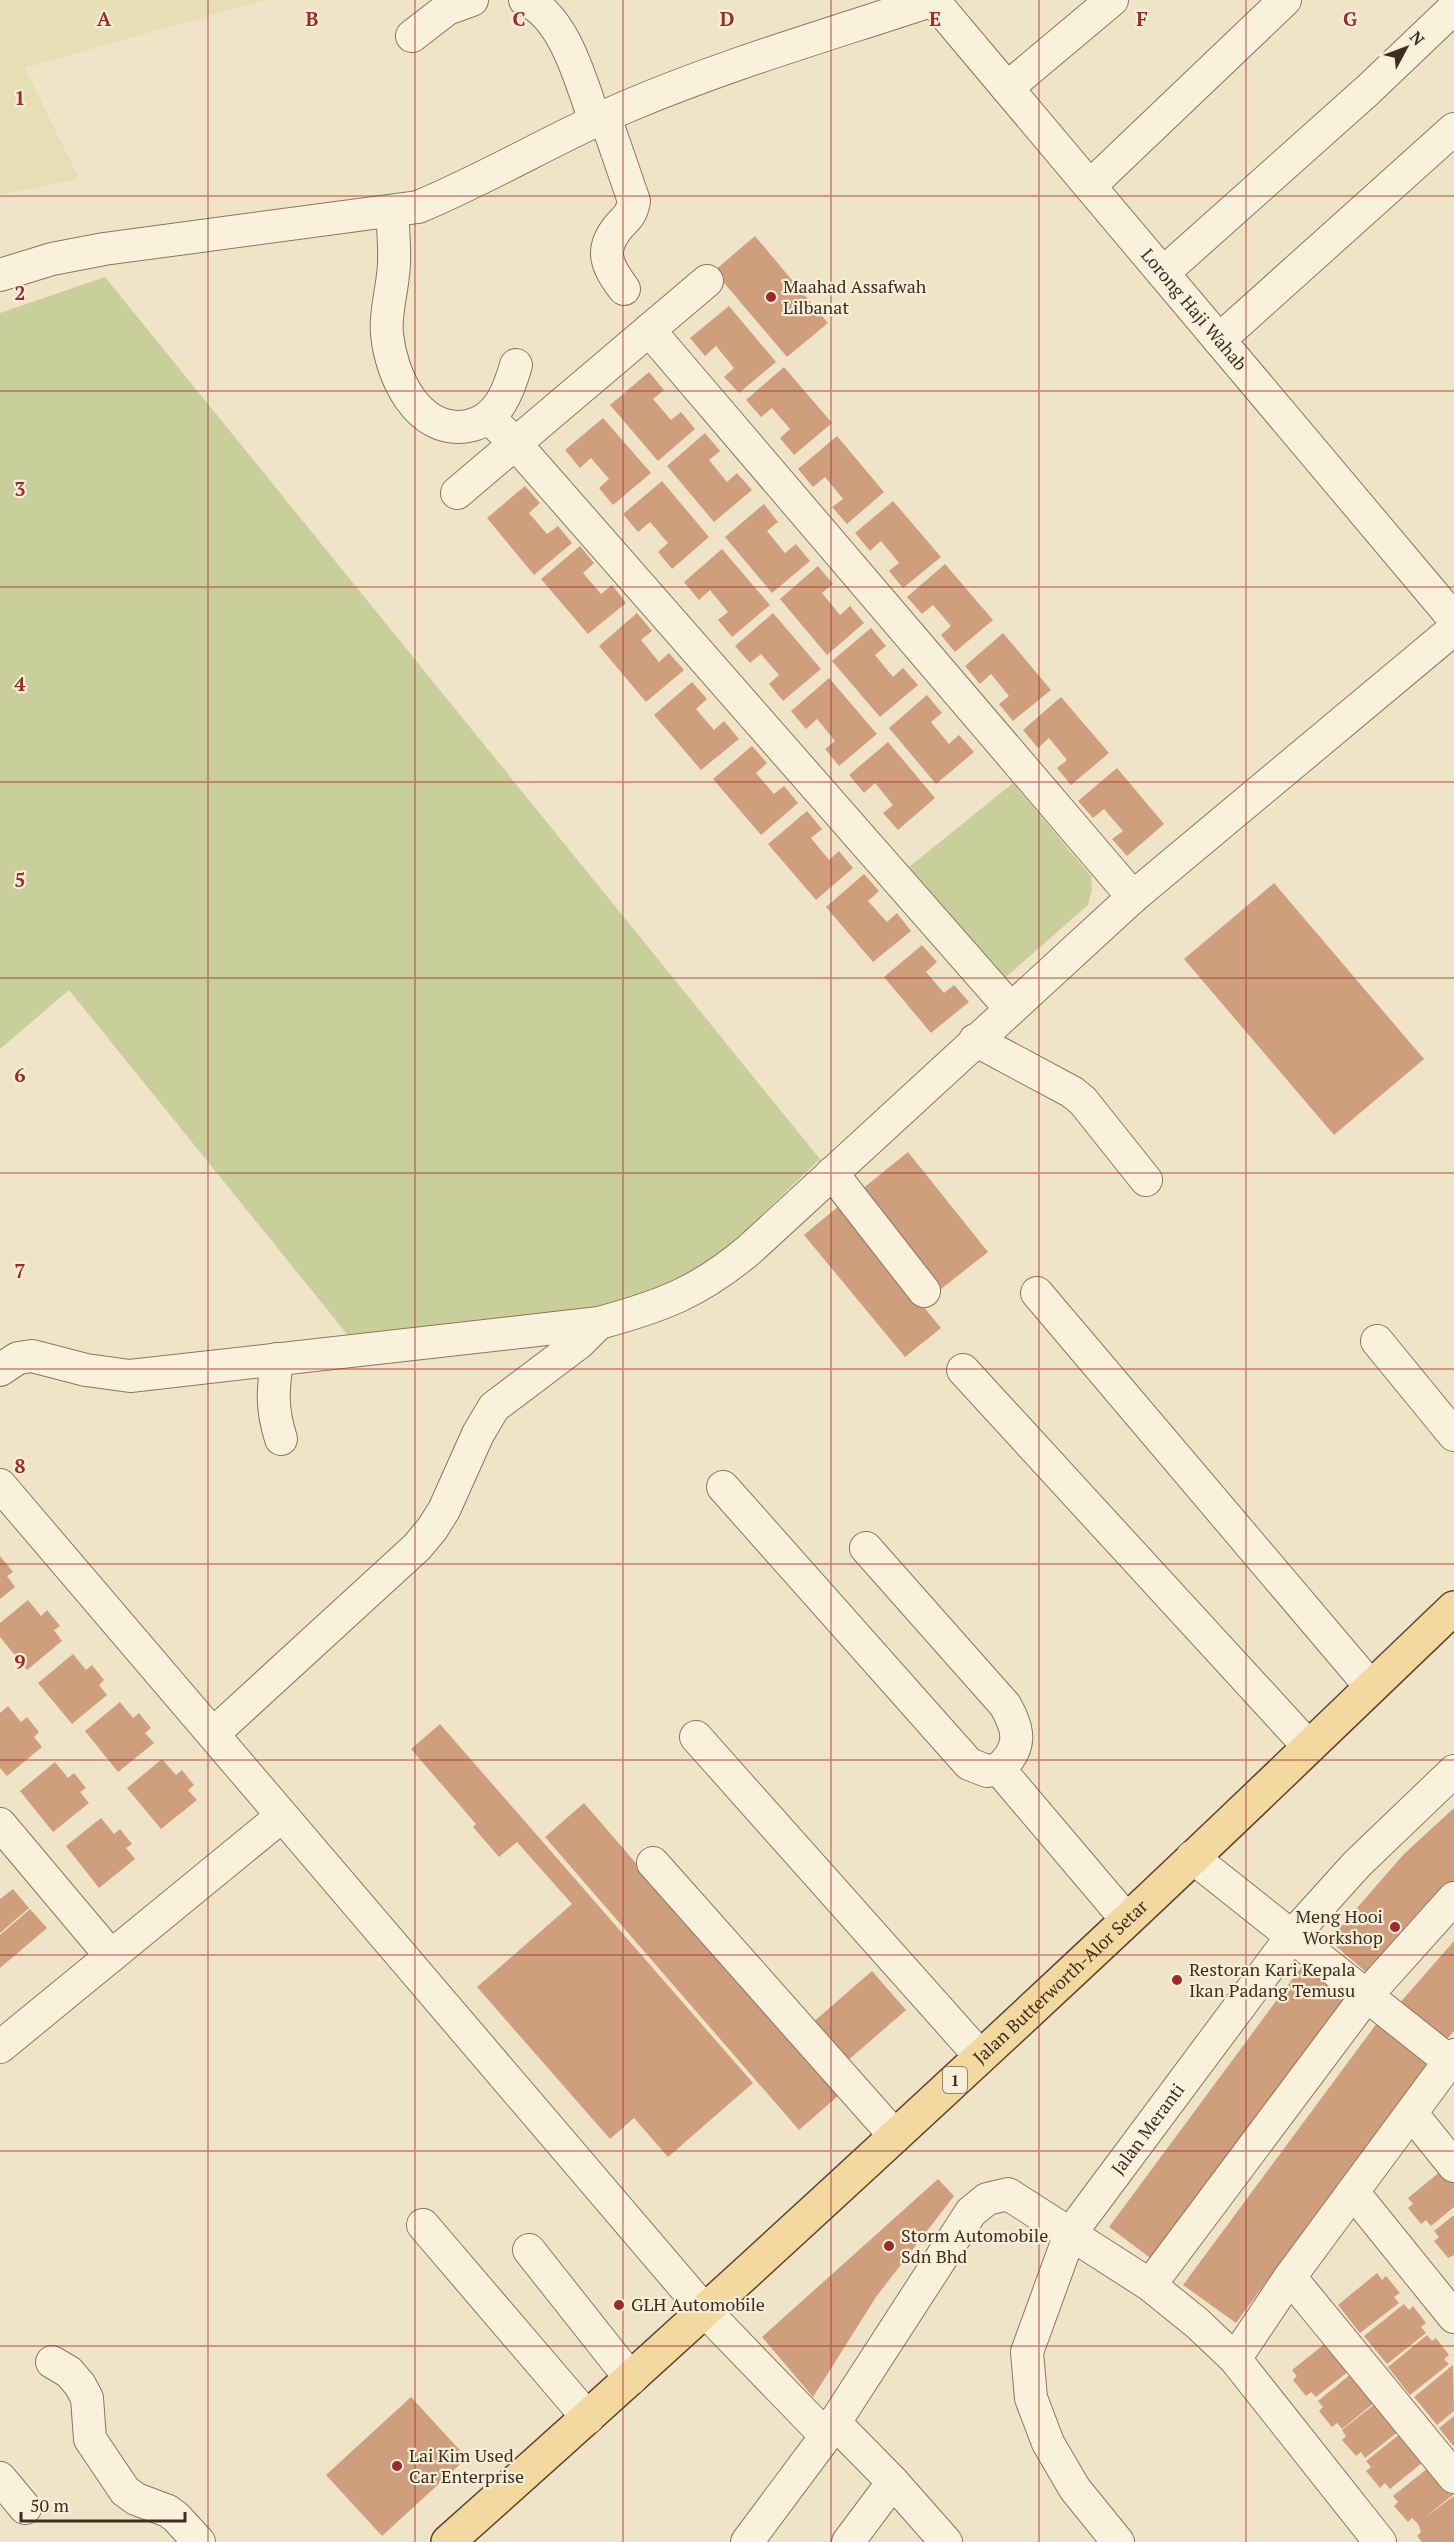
<svg xmlns="http://www.w3.org/2000/svg" width="1454" height="2542" font-family="'PT Serif',serif">
<style>
.farmland{fill:#e6deb5}
.green{fill:#c9cf9b}
.building{fill:#cf9f7d}
.lines{fill:none;stroke-linecap:round;stroke-linejoin:round}
.minor-casing{stroke:#8d765c;stroke-width:34}
.major-casing{stroke:#5b4430;stroke-width:36}
.minor{stroke:#faf1dc;stroke-width:32}
.major{stroke:#f3d9a0;stroke-width:33}
.grid{fill:none;stroke:#9e2a2b;stroke-width:1.5;stroke-opacity:0.55}
.poi-dot{fill:#9e2a2b;stroke:#f7eed8;stroke-width:2}
.labels{text-anchor:middle;stroke-width:4.5;stroke-linejoin:round;paint-order:stroke}
.shield{fill:#f7eed8;stroke:#756857;stroke-width:1.5}
.shield-label{font-size:16px;font-weight:bold;fill:#3d2e20}
.poi-label{font-size:18px;fill:#3d2e20;stroke:#f7eed8;text-anchor:start}
.street-label{font-size:18px;fill:#3d2e20;stroke:#f7eed8}
.grid-label{font-size:20px;text-anchor:middle;font-weight:bold;fill:#9e2a2b;stroke:#f7eed8;stroke-width:4.5;stroke-linejoin:round;paint-order:stroke}
</style>
<rect width="100%" height="100%" fill="#f0e4c8"/>
<polygon class="farmland" points="0,0 264,0 25,68 79,179 0,195"/>
<g class="green">
<polygon points="105,277 820,1159 709,1265 644,1295 593,1312 351,1339 69,990 0,1049 0,313"/>
<polygon points="1013,783 1091,876 1092,889 1088,905 1005,978 909,867"/>
</g>
<g class="building">
<polygon points="755,236 828,323 787,357 714,271"/>
<polygon points="729,306 776,362 739,393 724,377 734,368 716,346 705,356 690,338"/>
<polygon points="784,367 832,423 794,455 780,438 790,429 772,408 761,417 746,400"/>
<polygon points="649,372 664,390 653,399 671,420 681,412 695,429 658,461 610,405"/>
<polygon points="603,418 651,473 613,505 599,488 609,479 591,458 580,468 565,450"/>
<polygon points="705,433 720,451 709,460 727,482 737,473 752,490 714,522 667,466"/>
<polygon points="837,436 884,492 847,524 832,507 843,499 825,477 813,487 798,469"/>
<polygon points="662,481 709,537 672,569 658,552 668,543 650,522 638,532 623,514"/>
<polygon points="525,486 540,503 529,513 547,534 558,526 572,543 534,575 487,518"/>
<polygon points="893,501 941,557 903,588 889,571 899,563 881,541 870,551 855,533"/>
<polygon points="764,504 778,522 767,531 785,553 796,544 810,561 772,593 725,537"/>
<polygon points="580,546 594,563 583,573 601,594 612,585 626,603 588,634 541,579"/>
<polygon points="722,549 770,605 732,637 718,620 728,612 710,590 699,600 684,582"/>
<polygon points="945,564 993,620 955,652 941,635 951,626 933,605 922,614 907,597"/>
<polygon points="818,566 833,584 822,593 840,615 850,606 864,623 827,655 780,599"/>
<polygon points="637,613 652,631 641,640 659,662 669,653 684,670 646,702 599,646"/>
<polygon points="773,613 821,669 783,701 769,684 779,675 761,654 750,663 735,646"/>
<polygon points="871,628 886,646 875,655 893,677 903,668 918,685 880,717 832,661"/>
<polygon points="1003,633 1051,690 1013,721 999,704 1009,696 991,674 980,684 965,666"/>
<polygon points="829,678 877,734 839,766 825,749 835,741 817,719 806,729 791,711"/>
<polygon points="692,682 707,699 696,709 714,730 724,721 739,739 701,770 654,715"/>
<polygon points="927,695 942,713 931,722 949,744 959,735 974,752 936,784 889,728"/>
<polygon points="1061,697 1109,753 1071,785 1057,768 1067,760 1049,738 1038,748 1023,730"/>
<polygon points="888,742 935,798 898,830 883,813 893,805 875,783 864,793 849,775"/>
<polygon points="752,746 767,763 756,773 774,794 784,786 798,803 761,835 713,779"/>
<polygon points="1117,768 1164,824 1127,856 1112,839 1123,831 1104,809 1093,818 1078,801"/>
<polygon points="807,811 822,829 811,838 829,860 839,851 853,868 816,900 768,844"/>
<polygon points="864,874 879,891 868,901 887,922 897,913 911,931 873,962 826,907"/>
<polygon points="1274,883 1424,1059 1334,1135 1184,959"/>
<polygon points="922,945 937,962 926,972 944,993 954,985 969,1002 931,1033 884,977"/>
<polygon points="908,1152 988,1252 936,1293 856,1194"/>
<polygon points="840,1205 941,1328 905,1357 804,1235"/>
<polygon points="0,1556 13,1572 7,1576 15,1587 0,1599"/>
<polygon points="28,1600 41,1616 47,1610 60,1626 54,1630 62,1641 27,1670 0,1637 0,1623"/>
<polygon points="73,1654 86,1670 92,1665 104,1680 99,1685 107,1695 72,1724 38,1683"/>
<polygon points="120,1702 133,1718 139,1713 151,1728 145,1733 154,1743 118,1772 85,1731"/>
<polygon points="8,1706 21,1722 27,1717 39,1732 34,1737 42,1747 7,1776 0,1768 0,1713"/>
<polygon points="440,1724 753,2083 668,2157 634,2118 610,2139 477,1987 572,1904 517,1842 499,1857 473,1827 476,1824 411,1749"/>
<polygon points="162,1759 176,1775 182,1770 194,1785 188,1790 197,1800 161,1829 127,1788"/>
<polygon points="55,1762 68,1778 74,1773 86,1788 80,1792 89,1803 53,1832 20,1791"/>
<polygon points="584,1803 766,2014 846,2089 799,2130 545,1837"/>
<polygon points="1454,1808 1454,1886 1374,1979 1329,1940 1404,1854"/>
<polygon points="101,1818 114,1834 120,1829 132,1844 126,1848 135,1859 99,1888 66,1846"/>
<polygon points="13,1889 29,1908 0,1933 0,1899"/>
<polygon points="30,1909 47,1928 0,1968 0,1935"/>
<polygon points="1454,1941 1454,2031 1443,2044 1398,2005"/>
<polygon points="1305,1962 1357,2000 1161,2266 1109,2227"/>
<polygon points="872,1971 906,2010 845,2063 811,2024"/>
<polygon points="1380,2019 1432,2058 1236,2323 1183,2285"/>
<polygon points="1447,2166 1454,2175 1454,2207 1431,2226 1426,2220 1421,2224 1408,2208 1413,2204 1408,2198"/>
<polygon points="938,2179 954,2196 876,2297 813,2397 762,2337"/>
<polygon points="1454,2215 1454,2255 1448,2258 1434,2241 1439,2237 1434,2231"/>
<polygon points="1377,2273 1382,2280 1386,2276 1400,2293 1394,2297 1399,2303 1360,2333 1338,2305"/>
<polygon points="1404,2304 1409,2310 1413,2306 1426,2323 1421,2327 1426,2333 1387,2364 1364,2336"/>
<polygon points="1427,2335 1432,2341 1436,2338 1449,2355 1444,2359 1449,2364 1410,2395 1388,2367"/>
<polygon points="1332,2338 1354,2367 1316,2397 1311,2392 1306,2396 1293,2380 1297,2376 1292,2370"/>
<polygon points="1453,2365 1454,2411 1437,2425 1414,2397"/>
<polygon points="1357,2369 1380,2398 1342,2429 1337,2423 1332,2427 1319,2411 1323,2407 1318,2401"/>
<polygon points="411,2397 467,2458 382,2536 326,2475"/>
<polygon points="1381,2399 1404,2427 1365,2458 1361,2452 1356,2456 1342,2440 1346,2436 1342,2430"/>
<polygon points="1454,2416 1454,2447 1439,2428"/>
<polygon points="1405,2430 1428,2458 1390,2489 1385,2483 1380,2488 1366,2471 1371,2467 1366,2461"/>
<polygon points="1433,2464 1454,2491 1454,2494 1424,2518 1454,2496 1454,2542 1422,2542 1417,2536 1421,2532 1418,2524 1412,2518 1408,2522 1394,2506 1398,2502 1393,2496"/>
</g>
<g class="lines">
<defs>
<g id="minor">
<path d="M 525,0 C 565,16 582,85 595,121"/>
<path id="s1" d="M 933,0 L 1454,619"/>
<polyline points="412,36 447,9 472,0"/>
<polyline points="1007,88 1112,0"/>
<path d="M 605,117 L 634,201 C 632,213 628,217 620,225 C 598,250 607,266 624,289"/>
<polyline points="1090,186 1285,0"/>
<path d="M 392,211 C 393,232 396,255 393,275 C 391,295 385,314 387,334 C 391,376 418,435 468,426 C 498,421 509,390 516,365"/>
<polyline points="1163,273 1368,90 1454,8"/>
<path d="M 0,275 L 52,259 L 104,249 L 418,207 C 490,177 556,137 628,106 C 727,64 831,34 933,0"/>
<polyline points="649,330 1133,897"/>
<polyline points="1219,340 1454,129"/>
<polyline points="488,417 514,442 1010,1008"/>
<polyline points="457,493 707,281"/>
<polyline points="975,1040 1072,1092 1083,1101 1146,1180"/>
<polyline points="832,1173 924,1291"/>
<polyline points="1037,1293 1371,1687"/>
<polyline points="1377,1341 1454,1435"/>
<path d="M 277,1359 C 273,1391 271,1407 281,1439"/>
<path d="M 0,1370 L 18,1358 L 32,1356 L 86,1370 L 130,1376 L 599,1323 C 662,1306 699,1292 749,1250 L 1133,897 L 1454,629"/>
<polyline points="963,1370 1309,1747"/>
<polyline points="0,1485 705,2311 826,2436"/>
<polyline points="723,1487 969,1764 987,1771 999,1769"/>
<path d="M 866,1548 L 1005,1705 C 1020,1731 1022,1748 999,1769 L 1127,1920"/>
<polyline points="213,1734 417,1547 432,1529 444,1510 478,1434 494,1407 579,1343 599,1323"/>
<polyline points="696,1737 980,2056"/>
<polyline points="0,1824 111,1956"/>
<polyline points="1192,1857 1449,2061"/>
<polyline points="653,1863 895,2136"/>
<polyline points="0,2047 282,1816"/>
<polyline points="1412,2114 1454,2166"/>
<polyline points="1353,2192 1454,2317"/>
<polyline points="423,2225 588,2418"/>
<polyline points="529,2250 631,2379"/>
<polyline points="1290,2277 1454,2477"/>
<polyline points="1150,2285 1367,1995 1454,1898"/>
<polyline points="1235,2359 1290,2277 1454,2055"/>
<polyline points="52,2362 69,2372 80,2385 87,2398 90,2439 125,2491 136,2499 168,2511 176,2517 199,2542"/>
<polyline points="834,2422 893,2482 946,2542"/>
<polyline points="0,2478 25,2508"/>
<polyline points="747,2542 826,2436 971,2212 987,2199 1008,2194 1150,2285 1197,2323 1235,2359 1380,2542"/>
<polyline points="848,2542 893,2482"/>
<path id="s2" d="M 1118,2542 L 1075,2489 L 1048,2443 L 1031,2398 L 1027,2352 L 1070,2234 L 1292,1936 L 1357,1864 L 1454,1771"/>
</g>
<g id="major">
<path id="s3" d="M 448,2542 C 676,2339 901,2132 1124,1923 C 1235,1819 1344,1713 1454,1608"/>
</g>
</defs>
<use href="#minor" class="minor-casing"/>
<use href="#major" class="major-casing"/>
<use href="#minor" class="minor"/>
<use href="#major" class="major"/>
</g>
<path class="grid" d="M 208,0 L 208,2542M 415,0 L 415,2542M 623,0 L 623,2542M 831,0 L 831,2542M 1039,0 L 1039,2542M 1246,0 L 1246,2542M 0,196 L 1454,196M 0,391 L 1454,391M 0,587 L 1454,587M 0,782 L 1454,782M 0,978 L 1454,978M 0,1173 L 1454,1173M 0,1369 L 1454,1369M 0,1564 L 1454,1564M 0,1760 L 1454,1760M 0,1955 L 1454,1955M 0,2151 L 1454,2151M 0,2346 L 1454,2346"/>
<g class="poi-dot">
<circle cx="771" cy="297" r="6"/>
<circle cx="1395" cy="1927" r="6"/>
<circle cx="1177" cy="1980" r="6"/>
<circle cx="889" cy="2246" r="6"/>
<circle cx="619" cy="2305" r="6"/>
<circle cx="397" cy="2466" r="6"/>
</g>
<g class="labels">
<rect class="shield" x="943" y="2067" width="24" height="26" rx="4.5"/>
<g class="shield-label">
<text x="955" y="2086">1</text>
</g>
<g class="poi-label">
<text x="783" y="293">Maahad Assafwah<tspan x="783" dy="21">Lilbanat</tspan></text>
<text x="1383" y="1923" text-anchor="end">Meng Hooi<tspan x="1383" dy="21">Workshop</tspan></text>
<text x="1189" y="1976">Restoran Kari Kepala<tspan x="1189" dy="21">Ikan Padang Temusu</tspan></text>
<text x="901" y="2242">Storm Automobile<tspan x="901" dy="21">Sdn Bhd</tspan></text>
<text x="631" y="2311">GLH Automobile</text>
<text x="409" y="2462">Lai Kim Used<tspan x="409" dy="21">Car Enterprise</tspan></text>
</g>
<g class="street-label">
<text dy="6" stroke="none"><textPath href="#s1" startOffset="405">Lorong Haji Wahab</textPath></text>
<text dy="6" stroke="none"><textPath href="#s3" startOffset="830">Jalan Butterworth-Alor Setar</textPath></text>
<text dy="6" stroke="none"><textPath href="#s2" startOffset="472">Jalan Meranti</textPath></text>
</g>
</g>
<g class="grid-label">
<text x="104" y="26">A</text>
<text x="312" y="26">B</text>
<text x="519" y="26">C</text>
<text x="727" y="26">D</text>
<text x="935" y="26">E</text>
<text x="1142" y="26">F</text>
<text x="1350" y="26">G</text>
<text x="20" y="105">1</text>
<text x="20" y="300">2</text>
<text x="20" y="496">3</text>
<text x="20" y="691">4</text>
<text x="20" y="887">5</text>
<text x="20" y="1082">6</text>
<text x="20" y="1278">7</text>
<text x="20" y="1473">8</text>
<text x="20" y="1669">9</text>
</g>
<g transform="translate(1406 48) rotate(49)" stroke="#f7eed8" stroke-width="4.5" paint-order="stroke">
<path d="M0-4.5L10 22L0 15L-10 22Z" fill="#3d2e20"/>
<text y="-9" font-size="16" font-weight="bold" text-anchor="middle" fill="#3d2e20">N</text>
</g>
<path d="M21 2512v9h164v-9" fill="none" stroke="#3d2e20" stroke-width="3"/>
<text x="30" y="2512" font-size="18" fill="#3d2e20" stroke="#f7eed8" stroke-width="4.5" paint-order="stroke">50 m</text>
</svg>
